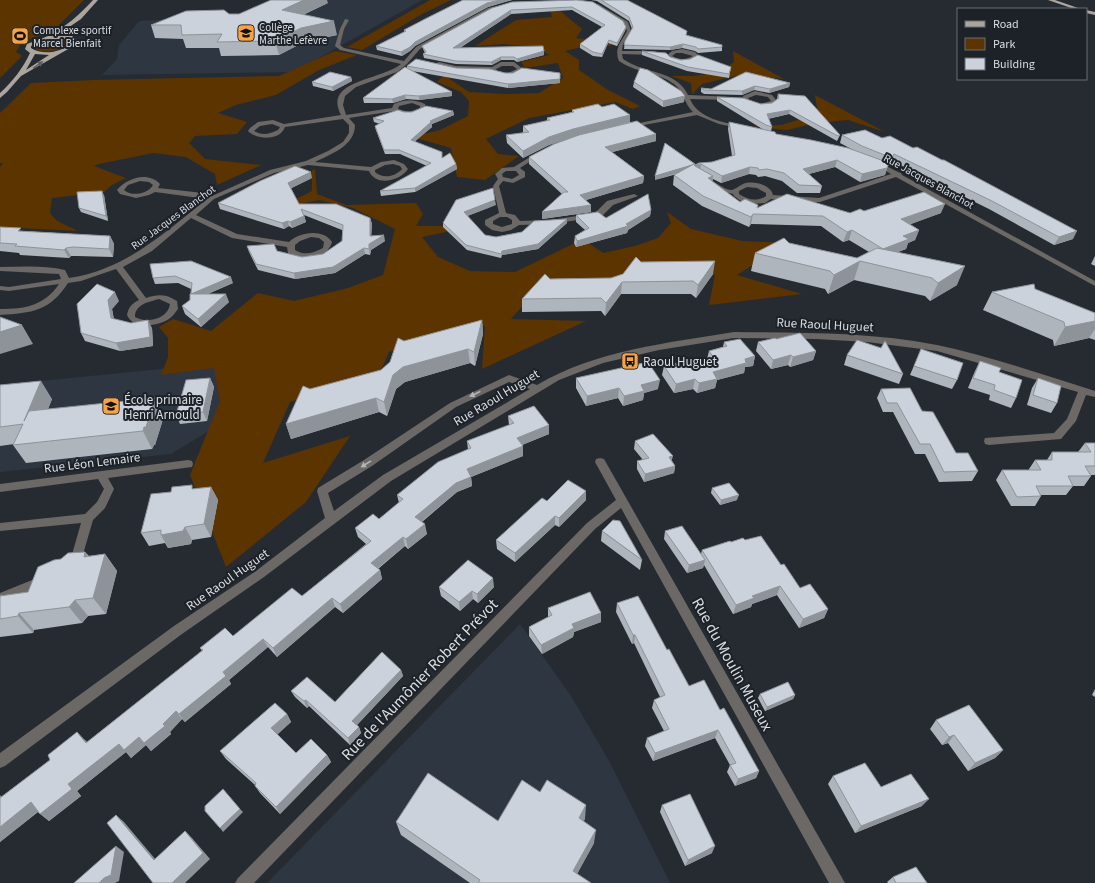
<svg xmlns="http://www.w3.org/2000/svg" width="1095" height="883" font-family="'Source Sans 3',sans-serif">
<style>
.built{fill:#2d3641}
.green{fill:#5c3400}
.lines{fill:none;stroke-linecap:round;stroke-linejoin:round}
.minor{fill:#6b6865;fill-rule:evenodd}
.major{fill:#aca59e;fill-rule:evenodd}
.wall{fill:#afb5bc}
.shaded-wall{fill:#8e9399}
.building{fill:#cbd2db;stroke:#8e9399}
.oneway{fill:#5d5d5d}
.oneway2{fill:#b4b5b7}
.labels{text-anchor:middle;stroke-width:4;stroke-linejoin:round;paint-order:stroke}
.far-poi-label{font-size:11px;fill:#dbdee3;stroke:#1c2228;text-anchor:start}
.far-street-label{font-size:11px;fill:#dbdee3;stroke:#1c2228}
.street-label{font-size:13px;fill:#dbdee3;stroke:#1c2228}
.poi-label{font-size:13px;fill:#dbdee3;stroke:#1c2228;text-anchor:start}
.near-street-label{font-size:16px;fill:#dbdee3;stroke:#1c2228}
</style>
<rect width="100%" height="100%" fill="#262b32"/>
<g class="built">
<polygon points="282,0 422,0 294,72 102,75 117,59 119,45 139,21 251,15"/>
<polygon points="241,361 214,428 171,454 0,472 0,385"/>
<polygon points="520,624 571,696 608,759 670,883 267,883"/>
</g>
<g class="green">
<polygon points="0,0 84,0 52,32 27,40 22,42 16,52 22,56 0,78"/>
<polygon points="430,0 451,0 422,14 362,50 347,47"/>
<polygon points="550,7 558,9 582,29 576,38 612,44 610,46 590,45 565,51 579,60 579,70 608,90 640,106 633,109 615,102 529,118 486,139 498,154 519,156 485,180 457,177 451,148 412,137 440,130 468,116 469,101 461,92 437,82 444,75 469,92 506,94 539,93 563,78 558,63 525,68 521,62 549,55 538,48 504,44 475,46 516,20 552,17"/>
<path d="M 50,39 L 66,40 L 69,43 C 62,51 42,55 33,48 L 39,42 Z"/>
<polygon points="335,51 357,55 319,70 276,95 236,105 218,113 247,122 237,134 195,136 189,143 205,159 261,165 217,185 215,174 186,157 153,153 99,164 94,166 126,178 112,185 104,192 52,198 50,213 57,221 78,231 0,227 0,167 3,163 0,163 0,113 31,83 93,80 279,76"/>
<polygon points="733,51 784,79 743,74 702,84 692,94 691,83 671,76 693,76 720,72 734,62"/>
<polygon points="815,95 885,132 848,120 816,123 787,130 752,126 781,125 818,114"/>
<polygon points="315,169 317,194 346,205 416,203 423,214 416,226 441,226 455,230 422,237 438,257 470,271 515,272 575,243 584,240 603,253 635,246 658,238 671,223 667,212 691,229 742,241 788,243 737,275 802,294 709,305 715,275 648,271 616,284 541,285 511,319 586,321 482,369 485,326 389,352 378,377 290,402 263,463 350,436 306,502 226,567 190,475 220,401 214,368 161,375 168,357 168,338 159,327 173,319 211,331 258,293 294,301 348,288 383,275 395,229 353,208 319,200 278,208 312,191 312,170"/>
</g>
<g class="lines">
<g class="minor">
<path d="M 594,4 L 598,4 L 628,22 L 631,31 L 623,44 L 622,51 L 655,51 L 658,53 L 655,55 L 622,54 L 623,59 C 644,74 677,70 688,95 L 733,97 L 733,99 L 731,100 L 690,99 C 698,119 724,122 743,127 L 743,129 L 719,124 L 697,115 L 628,128 L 628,126 L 630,125 L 693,112 C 684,104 684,91 674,84 C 658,72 636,73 619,61 C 614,48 621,42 627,31 L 624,24 L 594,6 Z"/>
<path d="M 503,5 L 505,7 L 492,10 L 420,49 L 407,64 L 397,72 L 356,87 L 345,96 L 343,105 L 346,115 L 392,108 L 394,104 C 406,99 413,99 425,104 L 426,109 L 422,112 L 412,115 L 405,115 L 394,111 L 349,118 L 355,125 C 355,146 331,154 315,162 L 371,167 L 381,162 L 394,160 L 404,164 L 408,169 C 400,181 376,187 369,171 L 308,165 L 274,173 L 214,199 L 196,215 L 237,234 L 289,242 C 299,232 323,228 332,242 C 327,260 302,262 288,253 L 287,247 L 232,238 L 191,218 L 152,251 L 123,267 L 146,298 C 158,294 166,294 177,301 L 178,309 C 175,313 173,316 169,319 C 158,326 133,330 127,315 C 128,308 132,303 139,300 L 116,269 L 81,281 L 68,283 C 50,311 32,313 0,315 L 0,309 C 25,309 44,306 59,284 L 9,291 L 0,290 L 0,286 L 9,287 L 61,279 L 59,274 L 0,271 L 0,267 C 21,267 44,265 65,270 L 69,278 C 125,270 164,233 207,199 L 155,192 L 149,195 L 136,198 L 120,194 L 117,190 C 127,178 148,171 160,184 L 158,188 L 203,193 L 212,196 L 270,170 L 306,161 L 328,151 L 343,142 L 349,133 L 349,125 L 343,119 L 285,127 C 280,141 257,140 248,131 L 250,128 L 258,122 L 273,120 L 284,124 L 341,115 C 338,109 335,101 340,94 C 349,80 386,76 401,64 L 340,50 L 335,46 L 340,29 L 345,19 L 349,20 L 344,29 L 340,45 L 344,48 L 404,61 L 416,47 L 488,8 ZM 412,103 L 420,106 L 420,108 L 409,112 L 398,109 L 399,106 ZM 272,124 L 280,127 L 278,130 C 270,134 262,136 254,131 L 260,126 ZM 393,164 L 400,166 L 402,169 C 395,177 383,179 375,172 L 375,170 L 385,165 ZM 140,181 L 149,182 L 153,185 C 148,194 132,197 124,190 L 128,185 ZM 311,237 L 319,238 L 324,242 L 323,248 C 314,253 304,256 295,250 L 295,245 L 300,241 ZM 159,299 L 170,304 C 168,319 147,324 135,317 C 135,304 149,302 159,299 Z"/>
<path d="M 682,49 L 695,52 L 699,56 C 690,65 675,64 666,56 L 672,51 ZM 676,53 L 682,53 L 693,56 C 686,60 679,60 672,56 Z"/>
<path d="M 439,62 L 456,66 L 492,67 L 501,62 L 514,62 L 523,69 C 515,78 503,77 493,73 L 491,71 L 456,70 L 437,65 L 437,63 ZM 502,66 L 513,66 L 517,69 L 508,73 L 497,71 L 496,69 Z"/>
<path d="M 755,91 L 772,95 L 777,101 C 768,110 754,108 744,102 L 743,96 ZM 756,95 L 768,97 L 771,101 L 760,104 L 749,100 L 748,98 Z"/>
<path d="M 538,152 L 543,153 L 520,168 L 525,172 L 525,177 L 513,183 L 503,181 L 499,186 L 506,213 L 515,215 L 520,221 L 550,220 L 591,214 L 597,211 L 607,201 L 634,194 L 638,196 L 613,205 L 603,215 L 592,218 L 550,224 L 519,225 L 511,230 L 502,232 L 492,230 L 485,225 L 485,220 L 499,213 L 493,186 L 498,179 L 495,174 L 502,168 L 514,167 ZM 506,171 L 516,171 L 519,175 L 512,179 L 503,177 L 502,174 ZM 500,217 L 507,217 L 512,220 L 512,224 L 502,227 L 493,224 L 493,221 Z"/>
<path d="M 874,162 L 878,162 L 898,172 L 901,173 L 902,175 L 1095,281 L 1095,286 L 896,177 L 820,202 L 799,202 L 771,199 L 765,203 L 753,204 L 741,201 L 734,196 L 733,194 L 725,192 L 707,182 L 712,181 C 717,183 727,191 732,190 C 736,189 740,185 743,184 C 753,180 771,185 773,195 L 819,198 L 891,174 L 874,164 ZM 747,187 L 757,188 L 766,193 L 766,196 C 757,202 748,200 739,194 L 739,191 Z"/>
<path d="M 734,332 C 801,333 871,332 937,345 C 989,356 1044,375 1095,391 L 1095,397 L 1086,395 L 1076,421 L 1061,439 L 989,445 L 985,444 L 984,441 L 985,438 L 1054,433 L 1067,419 L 1078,392 L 937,351 L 867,342 L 816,339 L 734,338 L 659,350 L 603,363 L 559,380 L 391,481 L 264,577 L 182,634 L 5,766 L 0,768 L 0,753 L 174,626 L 256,571 L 325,518 L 317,491 L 318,488 L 364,460 L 450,403 L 509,375 L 537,385 C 596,350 668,343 734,332 ZM 509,382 L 530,389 L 383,475 L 334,511 L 328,493 L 372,466 L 456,407 Z"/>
<polygon points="600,458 604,459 845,883 829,883 621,508 595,529 254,883 235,883 238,878 587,523 616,500 595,462 596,459"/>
<polygon points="188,460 192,461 193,464 192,467 108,478 114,489 105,508 93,520 79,568 75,570 71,568 69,565 81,523 0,531 0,523 85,514 97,502 104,489 98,479 0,492 0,484"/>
<polygon points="42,576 46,578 48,581 46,584 0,603 0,593"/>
</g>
<g class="major">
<path d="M 93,0 L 98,0 L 81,19 L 56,36 L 72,36 L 78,41 L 77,44 L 21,76 L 7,92 L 0,98 L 0,93 C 13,81 23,68 30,53 L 25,49 L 27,44 C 34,41 42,39 48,36 C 66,27 80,14 93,0 ZM 56,39 L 69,39 L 72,43 C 62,52 43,56 31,48 L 31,46 L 43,40 ZM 35,54 L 49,55 L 26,70 Z"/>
<polygon points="1048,0 1055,0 1081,9 1074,9"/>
<polygon points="1086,10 1095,12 1095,15 1086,13"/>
</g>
</g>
<g class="wall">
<polygon points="463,0 529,0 512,0 488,7 415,46 410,51 402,56 377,50 376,46 404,32 404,30"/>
<polygon points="577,0 626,27 625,31 617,46 608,43 602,57 593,56 580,48 580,44 602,27 572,10 511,14 460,48 544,51 544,55 517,62 514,60 501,60 492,65 456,64 424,58 423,54 425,53 423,49 422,46 492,8"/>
<polygon points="591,0 627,0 686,36 722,45 722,51 698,53 695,51 682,48 670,50 624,49 625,41 632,29 629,21 597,1"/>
<polygon points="328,3 303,15 337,35 304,42 279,55 221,56 219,48 186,48 183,39 155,38 151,25 229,14 239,14"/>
<polygon points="642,51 670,57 681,60 731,67 729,78 687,71 642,55"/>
<polygon points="407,66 456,68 505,73 560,83 508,88 412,71 452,96 419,100 406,99 393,103 364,103 363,98 407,68"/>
<polygon points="351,77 352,81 333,91 313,86 312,82"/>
<polygon points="634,82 684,102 663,107 633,87"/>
<polygon points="790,83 789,87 769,93 754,90 742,95 704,94 701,92 701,88 711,89"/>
<polygon points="778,94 840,135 837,141 789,114 768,119 772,127 771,131 776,134 857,152 840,143 842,135 865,130 1073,239 1054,245 989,209 892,161 889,166 888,165 885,175 860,182 835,167 809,174 822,186 820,193 797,193 782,181 765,176 758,177 756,175 749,174 721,183 713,179 712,182 740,202 758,207 850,213 864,211 941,213 910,224 919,230 915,240 908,243 906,249 898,252 957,285 930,301 925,296 854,280 828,294 825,289 751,271 755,253 789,243 857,258 869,252 849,240 843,242 821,226 751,224 749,227 702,206 673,185 674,175 677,174 655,180 695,165 712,162 732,156 728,129 729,122 764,130 717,101 717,97 761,104 772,103 777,99"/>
<polygon points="602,107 630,115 630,122 656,134 656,141 612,152 644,176 643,183 586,200 591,212 542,219 542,212 562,194 529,164 529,157 573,137 549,145 523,158 507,143 506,135 523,133 523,126 547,121 547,118 572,112 572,110"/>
<polygon points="453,111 454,115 432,124 432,127 415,141 442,158 456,164 457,169 415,192 381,196 380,191 427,166 400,154 385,154 376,130 375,126 380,124 374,122 373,118 404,112"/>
<polygon points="312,178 291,188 299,204 370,218 372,224 371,236 385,241 371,250 370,255 365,254 335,273 295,279 258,270 249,252 247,246 277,251 302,257 323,254 342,241 342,230 304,215 306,222 292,228 289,226 284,229 220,209 218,203"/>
<polygon points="104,195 108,221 81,212 79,208"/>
<polygon points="496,205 467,216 485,235 496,237 522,232 567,219 567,223 538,249 502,255 501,258 467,250 443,227 443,223"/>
<polygon points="651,210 650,216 628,230 627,233 576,247 574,243 575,236 585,230 576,222 576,215 606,218"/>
<polygon points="0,227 22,231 110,236 114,244 113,257 77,256 71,256 69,258 20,255 19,253 0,251"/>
<polygon points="1095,256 1095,266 1091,264"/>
<polygon points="641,262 713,274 696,298 691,294 621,294 605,316 601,311 522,312 522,299 550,279 611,278 623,274"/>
<polygon points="150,264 233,283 208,294 229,302 201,327 185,314 182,306 190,300 191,289 178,283 155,284 153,278"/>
<polygon points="1035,289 1095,313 1095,340 1089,338 1054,346 1053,340 983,310 992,292"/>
<polygon points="119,301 112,309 114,319 152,328 153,346 120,351 85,341 81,333"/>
<polygon points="482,320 483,334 475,366 470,363 405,382 396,389 387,416 379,412 291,439 286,424 310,389 381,370 390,362 404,341"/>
<polygon points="776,339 816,351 813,360 790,367 788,365 771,369 756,351 758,342"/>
<polygon points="724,342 755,356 753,366 745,367 744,373 717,380 715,388 697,393 693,389 674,393 662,375 664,366 684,365 707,359 709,351 723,347"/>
<polygon points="921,349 957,380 952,389 910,375"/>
<polygon points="847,355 903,374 899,384 844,365"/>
<polygon points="980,361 999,372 1016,398 1011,408 989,400 990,395 968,388 975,371"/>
<polygon points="210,378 214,387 207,421 180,424 176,415"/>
<polygon points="576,378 658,389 644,393 643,400 623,406 618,398 586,406 576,388"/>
<polygon points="1038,378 1057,403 1051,413 1027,405 1032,388"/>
<polygon points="0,385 52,399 48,409 164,416 155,445 154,445 152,449 26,463 13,445 14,444 0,446"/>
<polygon points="881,389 922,411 956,453 978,471 972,481 939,482 925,454 915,454 893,412 883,412 877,398"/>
<polygon points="508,416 549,425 549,434 522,445 523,456 471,477 472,486 457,492 422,522 427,534 408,549 405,546 378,569 380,570 382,579 343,613 335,607 277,657 268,647 229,680 231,684 185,722 182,719 170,732 171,734 151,751 146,745 131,758 126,752 77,791 81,796 49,821 38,812 0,842 0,795 1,797 50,760 85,740 87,742 202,651 200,648 233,636 302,596 366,544 358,537 355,528 379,519 399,503 397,495 468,450 467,441 509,425"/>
<polygon points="635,441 672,461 675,466 674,473 644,482 637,469 637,461 643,460 634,449"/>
<polygon points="1085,443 1095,443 1095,475 1090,475 1091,476 1084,486 1073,486 1066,495 1041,495 1041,496 1035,506 1011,506 996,480 1002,470 1029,470 1029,469 1035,460 1047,460 1052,452 1078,452"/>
<polygon points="211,487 218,500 211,537 192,540 191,544 168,548 165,543 149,546 141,533 194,489"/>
<polygon points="712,488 737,500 720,505 711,493"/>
<polygon points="586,500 559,527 555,525 515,562 497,549 496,540 547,501"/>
<polygon points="602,531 642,560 640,570 601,541"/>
<polygon points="665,531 701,554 702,550 731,542 745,540 781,565 800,588 828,609 824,618 799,628 777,595 752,604 751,607 733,614 704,565 703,568 687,573 664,539"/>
<polygon points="85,552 89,556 105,554 117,571 106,614 88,616 82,623 34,630 33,633 0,637 0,596 28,592 61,559"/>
<polygon points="439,587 494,587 478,603 473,599 460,611 441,596"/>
<polygon points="617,603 667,650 689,686 720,710 759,771 756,778 735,786 727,772 730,765 715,738 653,761 645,746 647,738 664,731 652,708 654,700 660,697 634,643 632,644 616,612"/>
<polygon points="548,608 601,622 574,632 573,637 542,654 529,636 529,627 548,617"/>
<polygon points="401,670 403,676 357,725 359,727 361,733 350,745 309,706 307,708 295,697 291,691 335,702"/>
<polygon points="1095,689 1095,697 1092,695"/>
<polygon points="760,694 795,695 793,699 765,711 758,698"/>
<polygon points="287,714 291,722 277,734 296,753 327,755 331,762 280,814 260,793 255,786 255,785 226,759 220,751"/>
<polygon points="936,720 1003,750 995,758 968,771 948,743 942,745 930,729"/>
<polygon points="833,776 881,787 922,806 855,833 828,784"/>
<polygon points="540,792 585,819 583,821 594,843 577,874 591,883 470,883 401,835 396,822 498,821"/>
<polygon points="662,805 712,853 685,866 660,812"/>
<polygon points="893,877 927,883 888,883 887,882"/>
</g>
<g class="shaded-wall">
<polygon points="304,0 327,0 328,3 285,23 282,10"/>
<polygon points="500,0 512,0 488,7 415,46 410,51 402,56 401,52 415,42 487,3"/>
<polygon points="511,10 511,14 453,52 453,48"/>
<polygon points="334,21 337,35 304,42 279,55 275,41 301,28"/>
<polygon points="626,27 625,31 617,46 617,43"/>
<polygon points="609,40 608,43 602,57 602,54"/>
<polygon points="683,44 682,48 670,50 670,47"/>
<polygon points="544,51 544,55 517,62 517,59"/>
<polygon points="501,57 501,60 492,65 491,62"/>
<polygon points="351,77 352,81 333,91 332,87"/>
<polygon points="560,79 560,83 508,88 508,84"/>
<polygon points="790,83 789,87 769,93 770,89"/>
<polygon points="755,86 754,90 742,95 742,91"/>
<polygon points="452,92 452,96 419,100 419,96"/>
<polygon points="405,95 406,99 393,103 392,99"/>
<polygon points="685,96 684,102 663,107 663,101"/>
<polygon points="790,110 789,114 766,119 767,114"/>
<polygon points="453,111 454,115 432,124 432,127 412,144 411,140 430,121"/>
<polygon points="630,115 630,122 573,137 549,145 523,158 523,151 549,137 573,129"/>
<polygon points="656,134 656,141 605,154 605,147"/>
<polygon points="894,154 892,161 889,166 892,158"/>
<polygon points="837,160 835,167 801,176 803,169"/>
<polygon points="456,164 457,169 415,192 415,188"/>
<polygon points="695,164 695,165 701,164 700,172 694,168 655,180 655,176"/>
<polygon points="888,165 885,175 860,182 862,174"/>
<polygon points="750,167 749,174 721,183 722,176"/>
<polygon points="311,172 312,178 290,189 288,183"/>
<polygon points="644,176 643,183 579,202 580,195"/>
<polygon points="713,176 712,186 708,178"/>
<polygon points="102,191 104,195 108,221 106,216"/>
<polygon points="495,200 496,205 465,217 464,212"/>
<polygon points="945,204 941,213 898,229 901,219"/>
<polygon points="591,205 591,212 542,219 542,212"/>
<polygon points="651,210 650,216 628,230 627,233 576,247 577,241 626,224"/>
<polygon points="753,214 751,224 749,227 751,217"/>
<polygon points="304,216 306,222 292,228 290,222"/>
<polygon points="370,218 372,224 371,242 370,236"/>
<polygon points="567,219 567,223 538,249 502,255 501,258 502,251"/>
<polygon points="288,221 289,226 284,229 282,223"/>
<polygon points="852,230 849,240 843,242 847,232"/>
<polygon points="919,230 915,240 908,243 906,249 879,259 883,249 903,236"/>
<polygon points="1077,231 1073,239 1054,245 1059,237"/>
<polygon points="384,235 385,241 371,250 370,255 369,249 369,244"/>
<polygon points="110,236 114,244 113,257 109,249"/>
<polygon points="66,248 71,256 69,258 64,250"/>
<polygon points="364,248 365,254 335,273 295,279 294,273"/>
<polygon points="715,261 713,274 696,298 698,285"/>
<polygon points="860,261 854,280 828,294 834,275"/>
<polygon points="965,266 957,285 930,301 938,283"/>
<polygon points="231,277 233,283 193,300 191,294"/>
<polygon points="622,282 621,294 605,316 606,303"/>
<polygon points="115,292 119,301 112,309 115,327 111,318 108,300"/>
<polygon points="226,294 229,302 201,327 198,319"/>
<polygon points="148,320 152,328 153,346 120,351 116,343"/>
<polygon points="482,320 483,334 475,366 474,352"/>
<polygon points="1095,321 1095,329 1089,338 1054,346 1065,327"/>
<polygon points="22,325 33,344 0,354 0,332"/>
<polygon points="468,349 470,363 405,382 396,389 387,416 384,402 393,375 403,367"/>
<polygon points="816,351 813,360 790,367 793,357"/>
<polygon points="791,355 788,365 771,369 773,360"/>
<polygon points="755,356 753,366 745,367 744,373 717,380 715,388 697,393 699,383 713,372 745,359"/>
<polygon points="210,378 214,387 207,421 203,412"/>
<polygon points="695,379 693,389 674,393 676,384"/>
<polygon points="660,380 658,389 644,393 643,400 623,406 624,396 641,385"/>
<polygon points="41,381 52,399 36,439 24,421"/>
<polygon points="619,388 618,398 586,406 587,396"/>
<polygon points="155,398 164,416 155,445 154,445 152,449 143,431"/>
<polygon points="376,398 379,412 291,439 286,424"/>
<polygon points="549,425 549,434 517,447 517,438"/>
<polygon points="523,446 523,456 471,477 472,486 457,492 416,526 415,517 467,469"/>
<polygon points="673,456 671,463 669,457"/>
<polygon points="675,466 674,473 644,482 645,474"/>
<polygon points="211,487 218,500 211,537 204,524"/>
<polygon points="586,491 586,500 559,527 559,518"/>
<polygon points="739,495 737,500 720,505 721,500"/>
<polygon points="555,516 555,525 515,562 515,553"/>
<polygon points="425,524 427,534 408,549 406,539"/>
<polygon points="185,527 192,540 191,544 168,548 161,535"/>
<polygon points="403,537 405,546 373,572 371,563"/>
<polygon points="85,552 97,569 84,557"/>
<polygon points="105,554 117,571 106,614 93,598"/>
<polygon points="705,560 703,568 687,573 689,565"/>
<polygon points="380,570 382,579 343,613 340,604"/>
<polygon points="493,578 494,587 478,603 477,594"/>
<polygon points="780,586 777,595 752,604 751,607 733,614 736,605 752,596"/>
<polygon points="472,591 473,599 460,611 459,602"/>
<polygon points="332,598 335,607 277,657 273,648"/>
<polygon points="75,600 88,616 82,623 69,607"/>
<polygon points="828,609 824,618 799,628 803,619"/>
<polygon points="19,613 34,630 33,633 18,616"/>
<polygon points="601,613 601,622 574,632 573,637 542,654 541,645 572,624"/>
<polygon points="633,635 635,635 634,643 632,644"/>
<polygon points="263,639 268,647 229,680 231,684 185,722 179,714 223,672"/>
<polygon points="401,670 403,676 355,727 352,721"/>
<polygon points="795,695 793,699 765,711 767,707"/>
<polygon points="306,700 309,706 307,708 304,701"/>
<polygon points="176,711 182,719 170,732 171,734 151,751 144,743"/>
<polygon points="287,714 291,722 276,736 271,728"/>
<polygon points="359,727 361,733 350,745 348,738"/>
<polygon points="718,730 715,738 653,761 655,753"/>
<polygon points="77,732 85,740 94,751 86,743"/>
<polygon points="954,735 948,743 942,745 949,737"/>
<polygon points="139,737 146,745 131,758 126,752 77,791 81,796 49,821 40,814 68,784 119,744"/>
<polygon points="1003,750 995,758 968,771 975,763"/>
<polygon points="327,755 331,762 280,814 276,807"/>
<polygon points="759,771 756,778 735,786 738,779"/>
<polygon points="929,799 922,806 855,833 861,826"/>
<polygon points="31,802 40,810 0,842 0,827"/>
<polygon points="586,805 585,819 578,831 579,818"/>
<polygon points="240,809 243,812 223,832 220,828"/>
<polygon points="116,815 124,822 161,866 154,860"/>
<polygon points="596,830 594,843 572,883 573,871"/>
<polygon points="185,831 192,838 210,859 185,883 172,883"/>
<polygon points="116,846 124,852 119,881 115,883 99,883"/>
<polygon points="715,846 712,853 685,866 688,860"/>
</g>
<g class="building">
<polygon points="271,0 304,0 282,10 334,21 301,28 275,41 217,42 222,34 182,35 181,25 151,25 186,11 224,10 229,14 239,14"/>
<polygon points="463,0 500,0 487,3 415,42 410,47 401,52 376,46 406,31 404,30 425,19"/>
<polygon points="577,0 593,2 623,21 626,27 617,43 609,40 602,54 593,52 580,44 605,25 572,7 511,10 453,48 543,46 544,51 517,59 514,57 501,57 491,62 456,61 423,54 426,52 422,46 492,8 512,2"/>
<polygon points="601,0 627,0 687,31 686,35 722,45 722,47 698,49 696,47 683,44 670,47 624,45 625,41 633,27 629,17"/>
<polygon points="642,51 666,53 670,57 681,60 690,59 698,55 731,67 729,74 688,67"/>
<polygon points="416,59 456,68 490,69 505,73 513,73 522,68 560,73 560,79 508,84 407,66"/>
<polygon points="405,67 452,92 419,96 405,95 392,99 363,98"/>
<polygon points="640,68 648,70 681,91 685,96 663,101 634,82"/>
<polygon points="330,72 351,77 332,87 312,82"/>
<polygon points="746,72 790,83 770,89 755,86 742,91 704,90 701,88 711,89"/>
<polygon points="778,94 805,96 840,135 838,136 790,110 767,114 772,127 766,125 717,97 743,98 761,104 772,103 779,98"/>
<polygon points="598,104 602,107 614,104 630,115 573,129 549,137 523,151 506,135 529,132 523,126 550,120 547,118 574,112 572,110"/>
<polygon points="426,106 453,111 430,121 431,122 411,140 442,152 442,158 450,153 456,164 415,188 380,191 431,163 399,150 384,150 375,126 384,121 373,118 398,110 404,112 412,112"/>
<polygon points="637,121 656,134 605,147 644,176 580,195 591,205 542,212 564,192 568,192 529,157 554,144 579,135"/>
<polygon points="729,122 775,132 776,134 811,140 848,148 881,160 888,165 887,168 862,174 837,160 803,169 822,186 799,185 784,173 767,169 759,170 758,168 750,167 722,176 701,164 695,165 699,163 712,162 735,155"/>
<polygon points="865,130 882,138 890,136 913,148 917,147 942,160 944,160 1077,231 1059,237 992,201 894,154 892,158 862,146 842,135"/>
<polygon points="665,143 695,164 694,164 692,165 655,176"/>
<polygon points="694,164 695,166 713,176 708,178 740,202 745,199 758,205 757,208 787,194 850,213 860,209 864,211 924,192 945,204 901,219 919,230 903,236 909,239 883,249 852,230 847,232 823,216 753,214 751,217 703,196 674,175"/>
<polygon points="295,166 311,172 288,183 299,204 336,204 370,218 370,236 384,235 369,244 369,249 364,248 333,267 294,273 256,264 247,246 274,244 277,251 302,257 323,254 342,241 343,225 301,209 304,216 290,222 288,221 282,223 218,203 260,181"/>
<polygon points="493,188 495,200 464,212 485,235 496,237 522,232 534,221 567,219 538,244 502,251 501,254 466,245 443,223 456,200"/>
<polygon points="102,191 106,216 79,208 77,192"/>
<polygon points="648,194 651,210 626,224 628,226 577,241 575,236 589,228 576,215 598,212 606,218"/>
<polygon points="0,227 21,228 18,231 110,236 109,249 73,247 66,248 64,250 15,246 17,244 0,243"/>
<polygon points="784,238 789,243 857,258 877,248 965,266 938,283 932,278 860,261 834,275 830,271 755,253"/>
<polygon points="636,257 641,262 715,261 698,285 693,281 622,282 606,303 601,298 522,299 545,274 550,279 611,278 623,274"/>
<polygon points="191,261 231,277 191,294 192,283 175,276 153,278 150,264"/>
<polygon points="97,284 115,292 108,300 111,318 131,323 148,320 150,337 116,343 81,333 77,304"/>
<polygon points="1034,284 1035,289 1095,313 1095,321 1065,327 1064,322 992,292"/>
<polygon points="190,294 226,294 198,319 182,306 190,300"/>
<polygon points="0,317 22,325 0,332"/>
<polygon points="482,320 474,352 468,349 403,367 393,375 384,402 376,398 286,424 303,386 310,389 381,370 390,362 398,338 404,341"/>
<polygon points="800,333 816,351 793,357 791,355 773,360 758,342 775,338 776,339"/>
<polygon points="740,339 755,356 745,359 746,363 713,372 717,379 699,383 695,379 676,384 664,366 682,362 684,365 714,358 709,351 727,346 724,342"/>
<polygon points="857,340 881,348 885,341 903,374 847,355"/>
<polygon points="921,349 963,363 957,380 914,366"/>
<polygon points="980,361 1001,368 999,372 1022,380 1016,398 994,390 995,385 973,378"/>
<polygon points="648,362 660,380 641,385 644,391 624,396 619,388 587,396 576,378"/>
<polygon points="210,378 203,412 176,415 186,380"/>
<polygon points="1038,378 1061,386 1057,403 1033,395"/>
<polygon points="41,381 24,421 29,411 155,398 146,427 144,427 143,431 13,445 23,424 0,427 0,385"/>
<polygon points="910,388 922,411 933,412 956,453 968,453 978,471 944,472 930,444 920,444 897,403 887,403 881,389"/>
<polygon points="534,406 549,425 517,438 523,446 467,469 471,477 456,483 415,517 425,524 406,539 403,537 371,563 380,570 340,604 332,598 273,648 263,639 223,672 226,676 179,714 176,711 163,724 165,726 144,743 139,737 124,750 119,744 68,784 72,789 40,814 31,802 0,827 0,798 50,760 48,755 77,732 86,743 203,650 200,648 225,628 233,636 292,588 302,596 371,541 355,528 373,514 379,519 403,499 397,495 438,462 471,448 467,441 514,423 508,416"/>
<polygon points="653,434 673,456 669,457 675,466 645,474 637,461 649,458 635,441"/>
<polygon points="1085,443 1095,443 1095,466 1085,466 1091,476 1068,476 1073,486 1036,486 1041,496 1017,497 1002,470 1041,470 1035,460 1052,460 1052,452 1091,452"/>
<polygon points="568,480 586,491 559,518 555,516 515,553 496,540 542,498 547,501"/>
<polygon points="729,483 739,495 721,500 712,488"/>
<polygon points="192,485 192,489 211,487 204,524 185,527 183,531 161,535 161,530 141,533 151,494 171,492 172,487"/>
<polygon points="613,520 620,521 642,560 602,531"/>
<polygon points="682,526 705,560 689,565 665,531"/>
<polygon points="761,536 781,565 784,564 800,588 810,584 828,609 803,619 780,586 752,596 754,598 736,605 702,550 730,541 731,542 743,538 745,540"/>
<polygon points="85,552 84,557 105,554 93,598 75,600 69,607 19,613 18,616 0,619 0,596 28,592 38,567 54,560 61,559 68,553"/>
<polygon points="468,560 493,578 477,594 472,591 459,602 439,587"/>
<polygon points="590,592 601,613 572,624 574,628 541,645 529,627 552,615 548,608"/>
<polygon points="638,596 667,650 669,649 689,686 704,680 720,710 724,708 759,771 738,779 730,765 736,763 718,730 655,753 647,738 669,729 654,700 665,695 635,635 633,635 617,603"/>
<polygon points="382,652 401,670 352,721 359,727 348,738 306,700 304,701 291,691 307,677 335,702"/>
<polygon points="788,682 795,695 767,707 760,694"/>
<polygon points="275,703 287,714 271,728 296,753 311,739 327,755 276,807 255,786 256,783 220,751"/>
<polygon points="969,705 1003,750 975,763 954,735 949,737 936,720"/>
<polygon points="865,763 881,787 911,774 929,799 861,826 833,776"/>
<polygon points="428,773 498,821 522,780 540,792 547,780 586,805 579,818 596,830 573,871 591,883 478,883 480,880 396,822"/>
<polygon points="223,789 240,809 220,828 205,811 205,806"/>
<polygon points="690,794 715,846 688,860 662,805"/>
<polygon points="116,815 154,860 185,831 203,853 172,883 153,883 107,823"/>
<polygon points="116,846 111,875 104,878 99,883 74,883"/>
<polygon points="916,867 927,883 896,883 893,877"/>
</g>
<defs><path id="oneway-solid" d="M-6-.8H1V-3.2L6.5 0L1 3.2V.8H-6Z"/></defs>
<use class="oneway" href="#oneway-solid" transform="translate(38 65) rotate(-34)"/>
<g class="oneway2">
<use href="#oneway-solid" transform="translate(475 394) rotate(154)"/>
<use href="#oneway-solid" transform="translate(366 464) rotate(148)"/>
</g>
<defs>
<symbol id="school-square" viewBox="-11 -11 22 22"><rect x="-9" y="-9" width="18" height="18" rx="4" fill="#f6a247" stroke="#1c2228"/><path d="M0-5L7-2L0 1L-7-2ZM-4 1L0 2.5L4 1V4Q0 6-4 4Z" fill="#111"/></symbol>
<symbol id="stadium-square" viewBox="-11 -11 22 22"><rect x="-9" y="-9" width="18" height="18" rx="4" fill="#f6a247" stroke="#1c2228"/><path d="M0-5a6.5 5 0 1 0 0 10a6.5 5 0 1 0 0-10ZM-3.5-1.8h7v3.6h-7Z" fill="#111"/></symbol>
<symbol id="bus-square" viewBox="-11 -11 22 22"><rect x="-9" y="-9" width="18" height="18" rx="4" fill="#f6a247" stroke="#1c2228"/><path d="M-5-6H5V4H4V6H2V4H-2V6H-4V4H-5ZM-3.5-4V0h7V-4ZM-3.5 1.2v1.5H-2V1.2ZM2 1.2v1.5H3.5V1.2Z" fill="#111"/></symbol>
</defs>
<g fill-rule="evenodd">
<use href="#school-square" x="236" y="23" width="20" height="20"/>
<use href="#stadium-square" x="10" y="26" width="20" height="20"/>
<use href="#bus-square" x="620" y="351" width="20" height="20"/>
<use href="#school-square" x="101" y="396" width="20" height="20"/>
</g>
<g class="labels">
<g class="far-poi-label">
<text x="259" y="31">Collège<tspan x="259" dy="13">Marthe Lefèvre</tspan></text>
<text x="33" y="34">Complexe sportif<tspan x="33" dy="13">Marcel Bienfait</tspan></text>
</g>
<g class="far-street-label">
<text transform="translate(929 181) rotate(29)" y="4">Rue Jacques Blanchot</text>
<text transform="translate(173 217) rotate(-36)" y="4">Rue Jacques Blanchot</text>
</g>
<g class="street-label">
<text transform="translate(825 324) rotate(3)" y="5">Rue Raoul Huguet</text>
<text transform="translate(496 397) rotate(-31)" y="5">Rue Raoul Huguet</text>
<text transform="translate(92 462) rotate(-7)" y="5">Rue Léon Lemaire</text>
<text transform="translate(227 579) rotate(-35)" y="5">Rue Raoul Huguet</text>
</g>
<g class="poi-label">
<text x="643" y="366">Raoul Huguet</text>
<text x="124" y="404">École primaire<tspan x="124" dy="15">Henri Arnould</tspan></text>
</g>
<g class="near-street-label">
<text transform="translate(733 664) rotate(61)" y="6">Rue du Moulin Museux</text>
<text transform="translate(419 679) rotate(-46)" y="6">Rue de l'Aumônier Robert Prévot</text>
</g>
</g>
<rect x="957" y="8" width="130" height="72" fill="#1c2228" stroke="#686d73"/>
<rect x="965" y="21" width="20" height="6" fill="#aca59e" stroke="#686d73"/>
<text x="993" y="28" font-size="12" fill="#dbdee3">Road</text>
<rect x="965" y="38" width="20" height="12" fill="#5c3400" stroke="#686d73"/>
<text x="993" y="48" font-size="12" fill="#dbdee3">Park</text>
<rect x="965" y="58" width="20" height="12" fill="#cbd2db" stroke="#686d73"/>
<text x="993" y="68" font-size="12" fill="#dbdee3">Building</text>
</svg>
